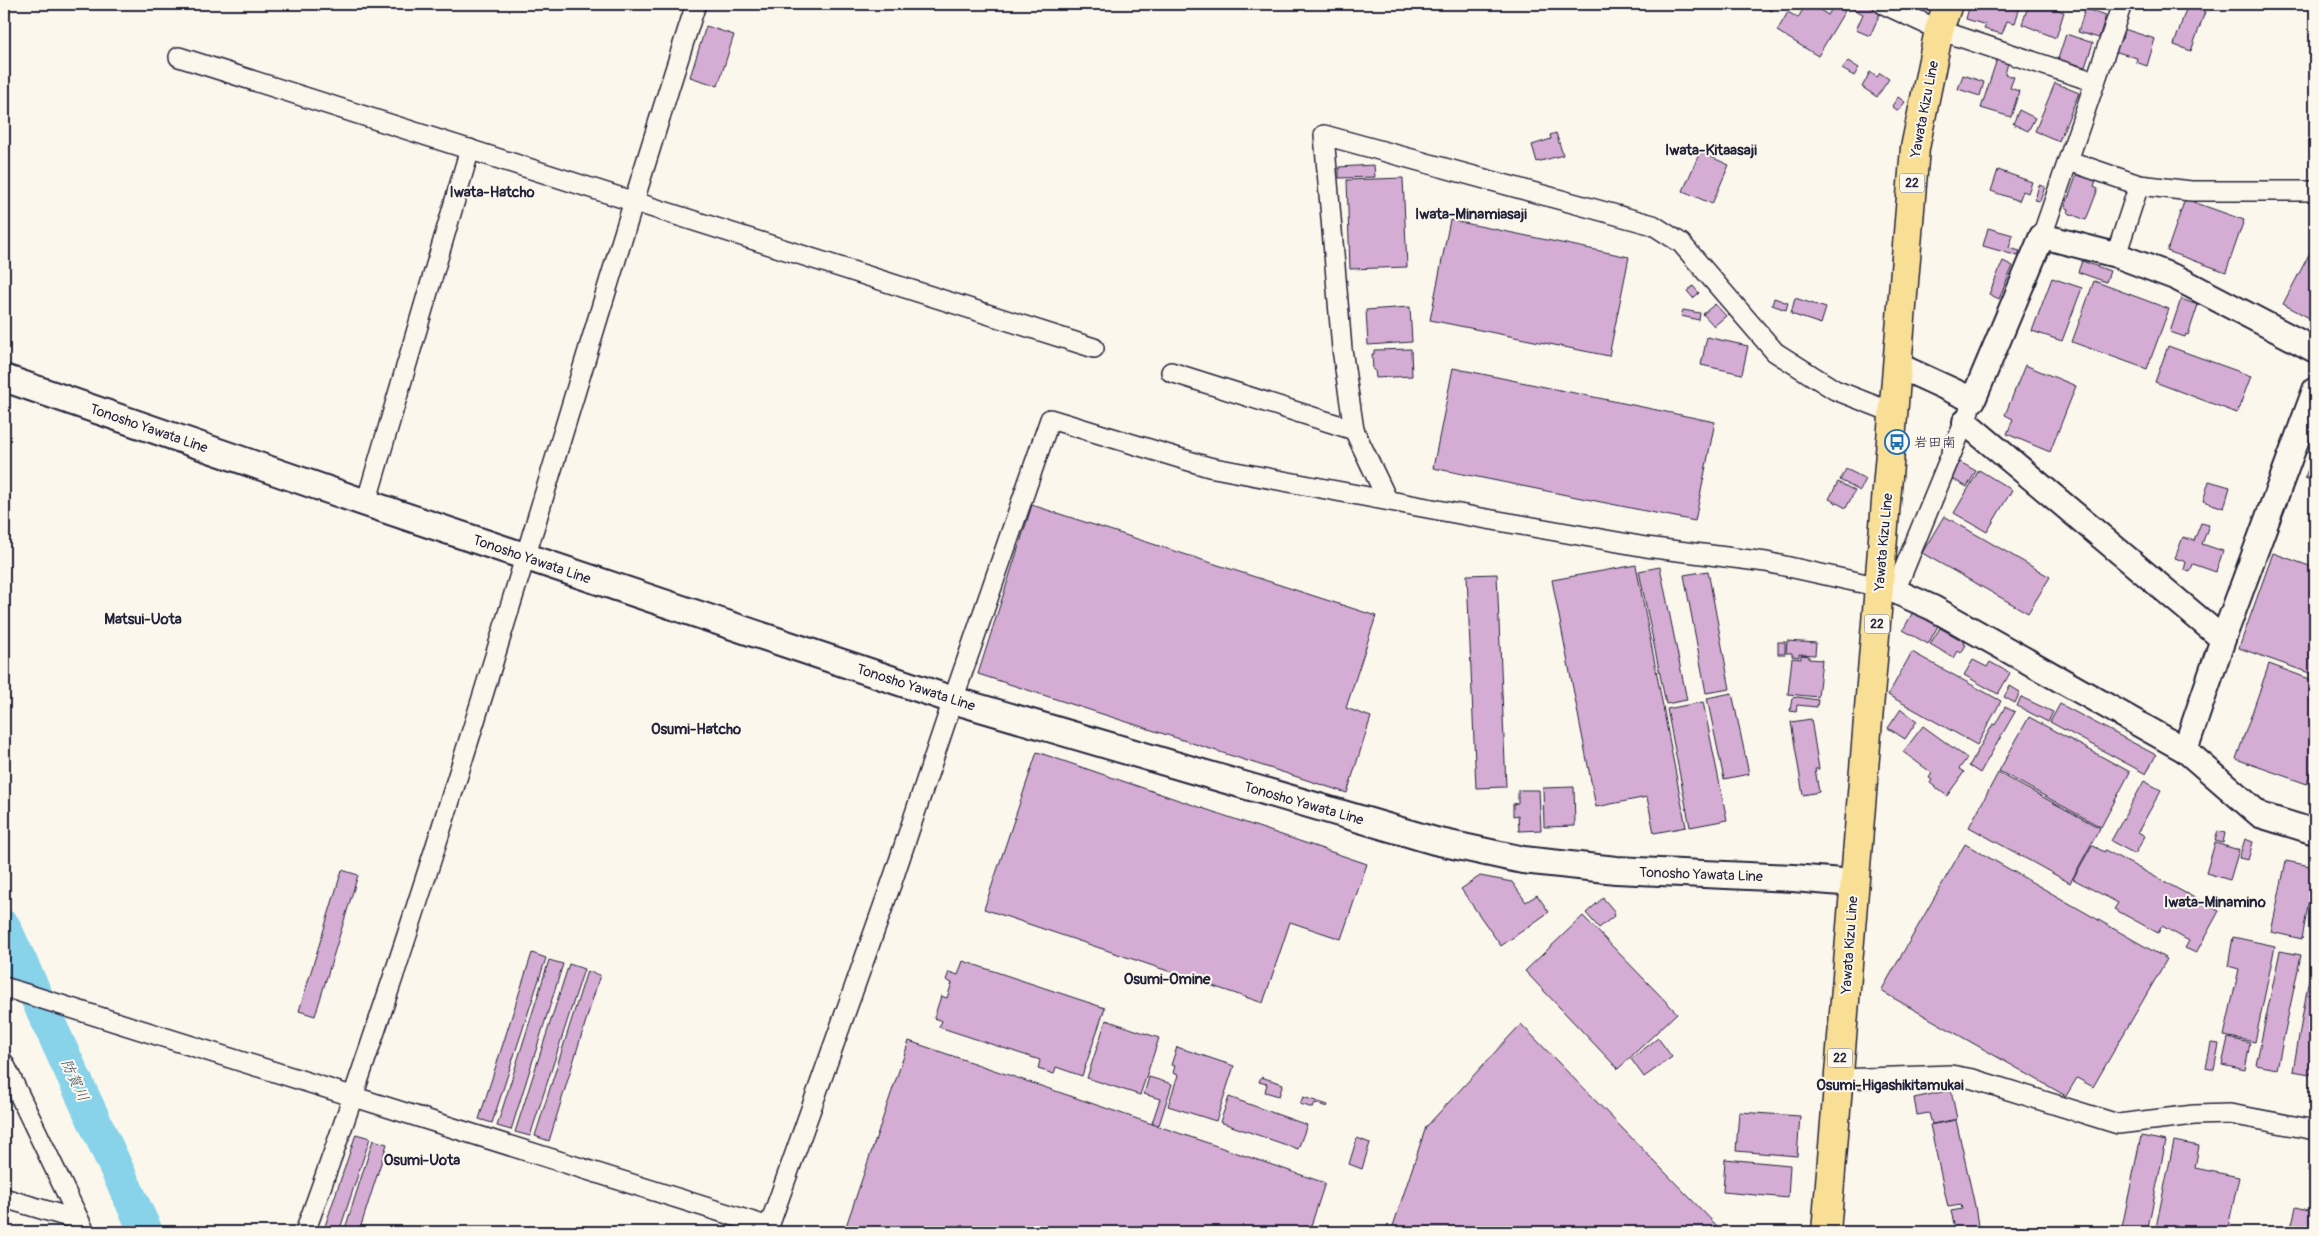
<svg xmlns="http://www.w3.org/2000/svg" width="2319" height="1236" font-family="Pangolin,'Klee One',sans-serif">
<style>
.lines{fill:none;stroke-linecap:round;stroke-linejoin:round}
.river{stroke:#88d3e9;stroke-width:34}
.building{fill:#d4acd4;stroke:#22223b}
.minor-casing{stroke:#22223b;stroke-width:22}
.tertiary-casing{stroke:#22223b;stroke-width:28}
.secondary-casing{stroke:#22223b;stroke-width:30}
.primary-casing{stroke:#22223b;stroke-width:31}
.minor{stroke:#fbf7ec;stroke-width:19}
.tertiary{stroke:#fbf7ec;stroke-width:24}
.secondary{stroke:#fbf7ec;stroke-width:26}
.primary{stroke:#f9df96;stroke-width:28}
.labels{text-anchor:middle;stroke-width:4;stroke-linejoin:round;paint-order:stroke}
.shield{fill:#fbf7ec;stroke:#636270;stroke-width:1}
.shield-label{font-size:12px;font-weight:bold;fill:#22223b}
.street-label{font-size:14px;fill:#22223b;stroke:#fbf7ec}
.poi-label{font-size:14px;fill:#22223b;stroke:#fbf7ec;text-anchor:start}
.neighbourhood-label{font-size:15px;font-weight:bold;fill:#22223b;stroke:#fbf7ec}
.water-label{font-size:15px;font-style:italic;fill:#41576f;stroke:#fbf7ec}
</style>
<rect width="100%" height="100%" fill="#fbf7ec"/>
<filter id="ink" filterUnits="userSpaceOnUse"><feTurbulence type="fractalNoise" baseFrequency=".02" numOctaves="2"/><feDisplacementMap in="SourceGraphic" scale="10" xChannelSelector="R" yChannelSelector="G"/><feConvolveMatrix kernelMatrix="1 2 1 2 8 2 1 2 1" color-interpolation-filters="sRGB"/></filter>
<g filter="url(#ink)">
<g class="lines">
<polyline class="river" points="4,927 146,1232"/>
</g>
<g class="building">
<polygon points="1757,4 1775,4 1772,11"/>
<polygon points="1806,4 1810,4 1828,15 1835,4 1849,4 1818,56 1777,31 1788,12 1798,18"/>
<polygon points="1855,4 1864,4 1881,11 1870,36 1856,30 1863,14 1853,9"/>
<polygon points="1970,4 2021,4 2015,23 2007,21 2002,34 1984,29 1986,25 1966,19"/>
<polygon points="2029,4 2058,4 2056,9 2064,12 2056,38 2022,24"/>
<polygon points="2187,6 2205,12 2191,51 2174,45"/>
<polygon points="2085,9 2106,15 2099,38 2078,32"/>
<polygon points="706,26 734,35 718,86 690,77"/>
<polygon points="2124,29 2155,39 2147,66 2136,62 2137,58 2114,51 2118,38 2122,39"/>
<polygon points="2066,34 2093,43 2085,67 2058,59"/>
<polygon points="1997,59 2008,63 2005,74 2014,77 2010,88 2019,91 2011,117 1981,108"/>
<polygon points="1848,61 1859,68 1854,76 1842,69"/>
<polygon points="1870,72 1877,77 1880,73 1889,79 1877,97 1862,87"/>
<polygon points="1963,75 1984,82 1980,96 1958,89"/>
<polygon points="2055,83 2079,93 2059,141 2035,131"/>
<polygon points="1898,97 1905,102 1898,111 1892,106"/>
<polygon points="2019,110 2035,118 2028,131 2013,124"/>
<polygon points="1556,133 1563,155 1537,162 1532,145 1551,139 1550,135"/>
<polygon points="1700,152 1729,165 1712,204 1683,191"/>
<polygon points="1374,165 1375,177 1339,178 1339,167"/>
<polygon points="1998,170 2032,182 2028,193 2023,191 2019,201 1991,191"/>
<polygon points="2078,171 2097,179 2094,187 2098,189 2086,220 2068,213 2069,209 2065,207"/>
<polygon points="1403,178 1407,267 1350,269 1347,180"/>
<polygon points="2039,185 2045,187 2040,201 2035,200"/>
<polygon points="2185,199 2244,220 2226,272 2167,251"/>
<polygon points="1450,220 1629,257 1609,356 1430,320"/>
<polygon points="1988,228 2013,235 2009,248 2020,251 2018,256 1983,246"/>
<polygon points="2315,243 2315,321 2283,304"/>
<polygon points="2003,261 2013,266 1999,299 1989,294"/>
<polygon points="2082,261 2110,271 2106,282 2078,272"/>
<polygon points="2052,278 2082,288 2062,341 2032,331"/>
<polygon points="2094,281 2169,309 2147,369 2072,342"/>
<polygon points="1693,286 1699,293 1693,298 1687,291"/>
<polygon points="1774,298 1788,303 1786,310 1772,305"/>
<polygon points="1795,298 1826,308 1821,324 1791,314"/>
<polygon points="2181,299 2198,305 2188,335 2186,334 2185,337 2170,332"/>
<polygon points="1715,304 1726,316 1714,326 1703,314"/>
<polygon points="1410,307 1412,342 1368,345 1366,310"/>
<polygon points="1683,310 1700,313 1699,320 1681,316"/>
<polygon points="1707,337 1748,346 1742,374 1701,365"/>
<polygon points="2168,346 2251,376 2237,413 2155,382"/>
<polygon points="1411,349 1412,376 1376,378 1375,370 1373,370 1372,354 1374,354 1374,350"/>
<polygon points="2025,365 2076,386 2050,452 2007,434 2013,419 2005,415"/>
<polygon points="1453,368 1715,422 1695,521 1433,468"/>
<polygon points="2315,449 2315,482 2305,478"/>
<polygon points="1960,462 1976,471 1967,487 1951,478"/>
<polygon points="1846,469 1866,479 1860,491 1840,480"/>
<polygon points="1979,470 2012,490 1987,532 1954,513"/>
<polygon points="2209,481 2230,487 2224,508 2203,501"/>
<polygon points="1838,482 1855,491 1846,508 1829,499"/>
<polygon points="1032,505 1376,616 1346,708 1371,717 1347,793 978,674"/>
<polygon points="1944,516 2050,577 2028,613 1922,553"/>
<polygon points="2201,523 2209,525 2202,544 2223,551 2216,572 2193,564 2190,572 2184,570 2186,562 2175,558 2183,537 2194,541"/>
<polygon points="2273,553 2315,568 2315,675 2239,648"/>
<polygon points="1636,565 1686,827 1654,833 1647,797 1596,807 1552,580"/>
<polygon points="1660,567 1687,700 1666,704 1639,571"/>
<polygon points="1708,571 1730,689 1706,693 1684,575"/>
<polygon points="1497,574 1506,787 1476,788 1467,575"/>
<polygon points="1913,612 1938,626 1928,644 1903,630"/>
<polygon points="1940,628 1965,642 1964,644 1966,645 1961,653 1958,651 1954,658 1930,644"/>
<polygon points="1787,641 1816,643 1815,655 1799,654 1799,657 1792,656 1792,653 1786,653"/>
<rect x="1778" y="642" width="7" height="12"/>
<polygon points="1912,652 2001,701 1977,745 1888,695"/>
<polygon points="1801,655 1809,656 1809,659 1822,660 1818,697 1788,694 1792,658 1801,659"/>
<polygon points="1973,660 1987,667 1990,662 2010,673 1998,694 1964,675"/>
<polygon points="2269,664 2315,681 2315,761 2307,784 2236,759"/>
<polygon points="2010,686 2020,692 2015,703 2004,697"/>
<polygon points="1732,693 1749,774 1724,779 1707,698"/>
<polygon points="1798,697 1818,700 1817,707 1797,705 1796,712 1790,711 1792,698"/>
<polygon points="2021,697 2053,712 2048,722 2017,706"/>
<polygon points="1703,702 1727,820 1690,827 1667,709"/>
<polygon points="2060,704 2156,755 2146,774 2050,722"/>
<polygon points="2005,707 2015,712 1980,773 1969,766 1993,724 1995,725"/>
<polygon points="1901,709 1917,721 1905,739 1888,728"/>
<polygon points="2029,717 2130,772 2101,827 1999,771"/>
<polygon points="1811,719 1819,769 1815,769 1819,792 1803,795 1791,722"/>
<polygon points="1923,726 1967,758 1959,769 1964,772 1947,796 1930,783 1932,780 1929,778 1932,773 1903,752"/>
<polygon points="1037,752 1367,864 1341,939 1290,922 1263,1003 984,909"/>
<polygon points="1998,773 2100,828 2070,883 1969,827"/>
<polygon points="2144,781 2161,790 2138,832 2145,836 2135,854 2111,841"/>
<polygon points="1574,787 1575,826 1544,827 1543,788"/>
<polygon points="1518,790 1539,790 1541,830 1519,831 1518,815 1513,816 1513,804 1518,803"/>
<polygon points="2218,831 2225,833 2223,843 2215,841"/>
<polygon points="2245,839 2253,842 2248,860 2239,858"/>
<polygon points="2215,843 2239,850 2230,880 2206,873"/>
<polygon points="1965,844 2167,959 2093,1087 2077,1078 2066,1096 1881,991"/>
<polygon points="2092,845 2104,852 2105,850 2219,911 2196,953 2185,948 2189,941 2162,926 2158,933 2114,909 2118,903 2073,879"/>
<polygon points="2286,861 2315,867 2302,939 2271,932"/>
<polygon points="342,870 358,875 315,1016 299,1011"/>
<polygon points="1480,876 1512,882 1526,902 1537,895 1549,912 1501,946 1461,889"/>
<polygon points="1603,898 1615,912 1613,914 1614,916 1599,928 1586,913"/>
<polygon points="1583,916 1677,1013 1618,1069 1525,971"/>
<polygon points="2233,937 2275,946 2255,1042 2224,1036 2239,969 2228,966"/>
<polygon points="2280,951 2301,955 2277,1069 2256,1065"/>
<polygon points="532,953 546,958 492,1123 479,1119"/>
<polygon points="2313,955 2315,955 2315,1075 2293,1071"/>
<polygon points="549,960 563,964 511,1130 497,1126"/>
<polygon points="963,961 1105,1008 1082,1076 1056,1067 1054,1074 1038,1069 1040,1060 939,1027 942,1021 934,1018 941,996 947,998 952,983 946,980 949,972 958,975"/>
<polygon points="569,964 584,969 530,1136 515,1132"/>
<polygon points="587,971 600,975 549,1141 535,1136"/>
<polygon points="1106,1020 1159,1038 1140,1095 1087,1078"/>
<polygon points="1521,1024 1723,1232 1391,1232 1426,1127"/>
<polygon points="1658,1038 1672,1057 1644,1077 1631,1059"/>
<polygon points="2228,1038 2250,1043 2245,1070 2222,1065"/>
<polygon points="909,1041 1325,1183 1309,1232 844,1232"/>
<polygon points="2211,1043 2219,1044 2214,1070 2206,1068"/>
<polygon points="1177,1047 1234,1066 1216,1121 1168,1106 1178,1075 1173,1073 1175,1066 1171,1065"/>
<polygon points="1149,1077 1172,1084 1159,1125 1152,1123 1160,1099 1144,1094"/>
<polygon points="1261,1077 1283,1084 1279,1096 1265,1092 1267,1084 1259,1082"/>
<polygon points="1951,1090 1957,1119 1932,1124 1929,1113 1917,1115 1914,1098"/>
<polygon points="1229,1097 1307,1125 1298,1149 1220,1122"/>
<polygon points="1303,1097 1328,1105 1327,1107 1315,1103 1313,1108 1300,1104"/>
<polygon points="1739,1112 1800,1116 1797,1156 1736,1151"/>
<polygon points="1956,1120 1975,1206 1979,1232 1956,1232 1951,1211 1962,1209 1961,1205 1948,1207 1930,1125"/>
<polygon points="356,1134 370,1138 339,1232 323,1232"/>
<polygon points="2141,1136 2166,1141 2147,1232 2121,1232"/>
<polygon points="1357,1138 1370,1143 1362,1169 1349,1164"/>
<polygon points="373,1140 387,1144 359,1232 344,1232"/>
<polygon points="2174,1141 2199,1146 2195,1168 2239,1177 2227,1232 2155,1232"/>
<polygon points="2312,1147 2315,1147 2315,1172 2308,1171"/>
<polygon points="1725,1159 1790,1165 1788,1198 1723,1192"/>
<polygon points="2296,1207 2313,1211 2308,1232 2290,1232"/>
</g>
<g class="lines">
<defs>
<g id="minor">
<polyline points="1883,4 1939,30 2095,82"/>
<polyline points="179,57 1094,348"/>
<polyline points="2069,161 2139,185 2191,191 2315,191"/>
<polyline points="2042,236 2122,4"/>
<polyline points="2116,255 2139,185"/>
<polyline points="1171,372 1354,430"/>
<polyline points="1387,499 1354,430 1342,349 1324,135 1653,225 1681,243 1775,352 1835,390 1894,413"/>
<polyline points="366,503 470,149"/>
<polyline points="1895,591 1969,411"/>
<polyline points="4,987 769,1227"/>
<polyline points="4,1063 85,1232"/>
<polyline points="1838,1079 1951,1075 1973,1079 2118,1124 2194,1115 2230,1114 2315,1130"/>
<polyline points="4,1198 78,1220"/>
<path d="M 305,1232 C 452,828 564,413 696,4"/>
<polyline points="767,1232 893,879 953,700 1050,419 1209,467 1470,516 1646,547 1766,562 1880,587"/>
</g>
<g id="tertiary">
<polyline points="1897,365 1973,400 2042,236 2116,255 2177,278 2315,350"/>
<polyline points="1965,422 2223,639"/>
<polyline points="1880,587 1895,591 1933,608 2185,750 2260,815 2315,832"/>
<polyline points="2185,750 2223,639 2315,390"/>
</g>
<polyline id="secondary" points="4,378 366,503 953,700 1435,841 1523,860 1616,870 1793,878 1854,883"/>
<polyline id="primary" points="1826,1232 1915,148 1939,30 1948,4"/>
</defs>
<use href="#minor" class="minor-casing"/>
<use href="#tertiary" class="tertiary-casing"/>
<use href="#secondary" class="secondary-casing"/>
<use href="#primary" class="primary-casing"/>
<use href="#minor" class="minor"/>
<use href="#tertiary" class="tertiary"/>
<use href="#secondary" class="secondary"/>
<use href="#primary" class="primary"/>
</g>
</g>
<defs>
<symbol id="bus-ring" viewBox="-11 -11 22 22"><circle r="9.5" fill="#fbf7ec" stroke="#1f6fb2" stroke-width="1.5"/><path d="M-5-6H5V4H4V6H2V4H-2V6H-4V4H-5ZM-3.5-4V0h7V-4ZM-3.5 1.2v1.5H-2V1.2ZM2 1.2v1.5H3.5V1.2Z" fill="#1f6fb2"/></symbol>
</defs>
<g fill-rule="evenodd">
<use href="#bus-ring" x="1883" y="428" width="28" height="28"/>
</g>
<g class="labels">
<g class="shield">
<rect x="1899.5" y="173.5" width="25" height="19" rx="4"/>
<rect x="1864.5" y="614.5" width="25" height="19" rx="4"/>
<rect x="1827.5" y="1048.5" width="25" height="19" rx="4"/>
</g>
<g class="shield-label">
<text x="1912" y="187">22</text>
<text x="1877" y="628">22</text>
<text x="1840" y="1062">22</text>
</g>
<g class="street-label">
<text transform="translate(1924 109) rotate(-79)" y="5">Yawata Kizu Line</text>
<text transform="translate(149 428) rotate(19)" y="5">Tonosho Yawata Line</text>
<text transform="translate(1883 542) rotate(-85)" y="5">Yawata Kizu Line</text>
<text transform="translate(532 559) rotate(19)" y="5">Tonosho Yawata Line</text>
<text transform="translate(916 687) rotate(18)" y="5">Tonosho Yawata Line</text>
<text transform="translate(1304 803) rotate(16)" y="5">Tonosho Yawata Line</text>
<text transform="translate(1701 874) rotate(2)" y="5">Tonosho Yawata Line</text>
<text transform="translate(1849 945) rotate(-86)" y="5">Yawata Kizu Line</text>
</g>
<g class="poi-label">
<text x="1914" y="447">岩田南</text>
</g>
<g class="neighbourhood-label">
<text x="1711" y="155">Iwata-Kitaasaji</text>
<text x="492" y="197">Iwata-Hatcho</text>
<text x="1471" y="219">Iwata-Minamiasaji</text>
<text x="143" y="624">Matsui-Uota</text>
<text x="696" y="734">Osumi-Hatcho</text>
<text x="2215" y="907">Iwata-Minamino</text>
<text x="1167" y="984">Osumi-Omine</text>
<text x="1890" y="1090">Osumi-Higashikitamukai</text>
<text x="422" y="1165">Osumi-Uota</text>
</g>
<g class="water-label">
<text transform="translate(75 1080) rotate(65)" y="5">防賀川</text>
</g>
</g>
<rect width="2319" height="1236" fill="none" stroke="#fbf7ec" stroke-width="20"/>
<rect x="10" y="10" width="2299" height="1216" fill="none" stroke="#22223b" stroke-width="2" filter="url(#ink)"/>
</svg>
